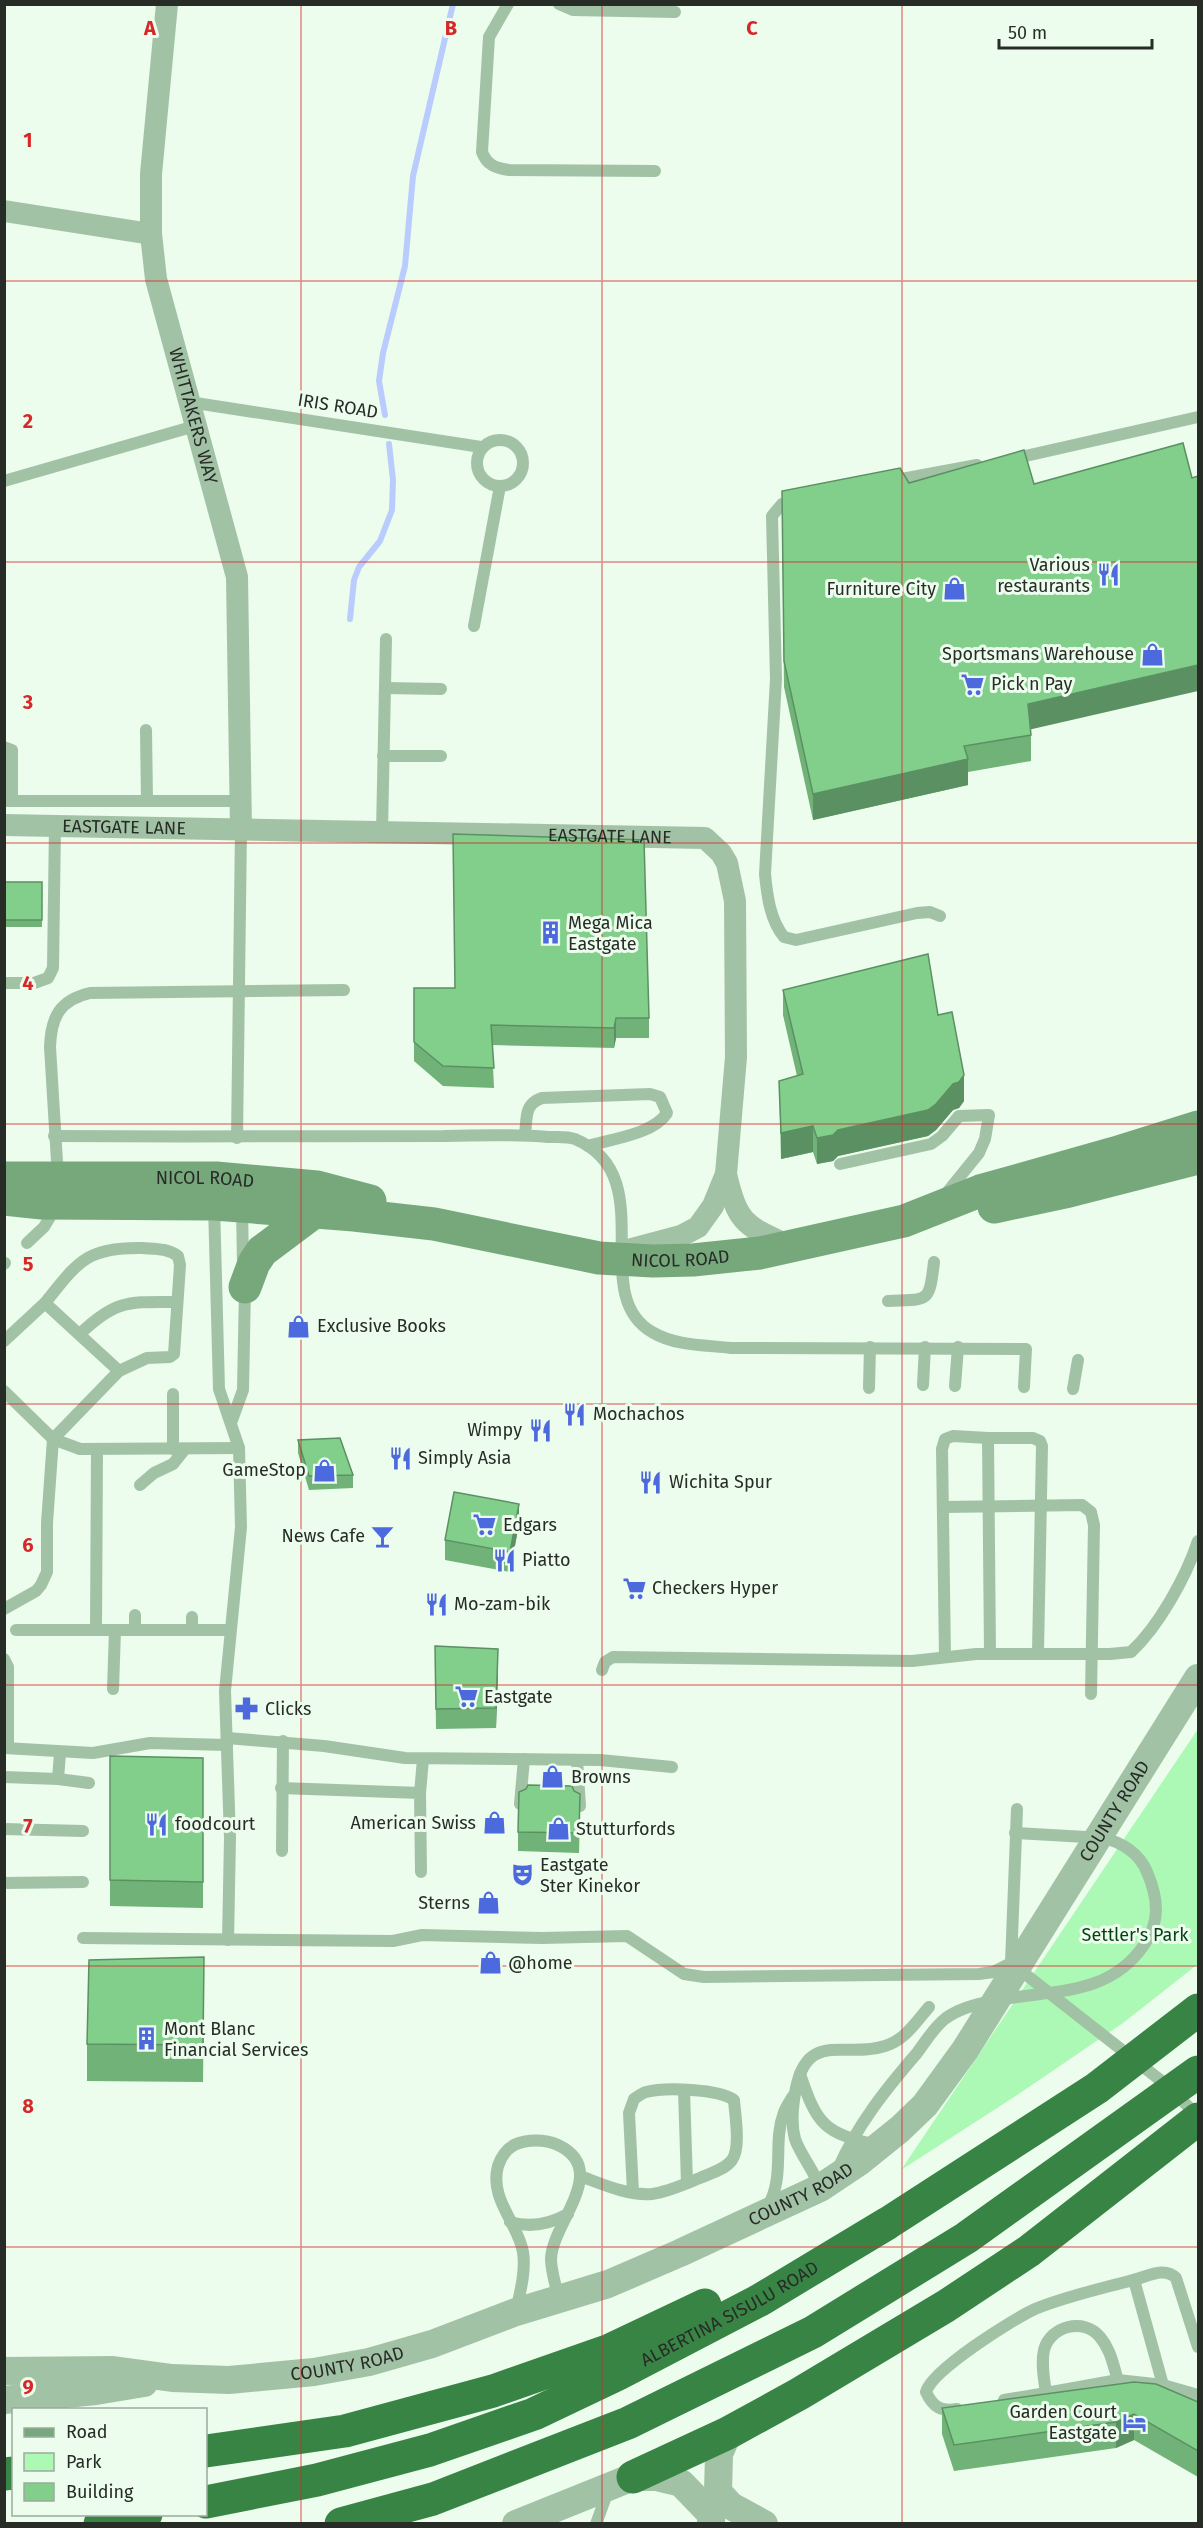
<svg xmlns="http://www.w3.org/2000/svg" width="1203" height="2528" font-family="'Fira Sans',sans-serif">
<style>
.green{fill:#acf8b5}
.lines{fill:none;stroke-linecap:round;stroke-linejoin:round}
.stream{stroke:#baccfe;stroke-width:6}
.service{stroke:#a2c2a5;stroke-width:12}
.minor{stroke:#a2c2a5;stroke-width:22}
.tertiary{stroke:#a2c2a5;stroke-width:28}
.secondary{stroke:#77a87c;stroke-width:33}
.motorway{stroke:#388445;stroke-width:33}
.wall{fill:#70b278}
.shaded-wall{fill:#5b9162}
.building{fill:#82cf8c;stroke:#5b9162;stroke-width:1.5}
.grid{fill:none;stroke:#d62828;stroke-width:1.5;stroke-opacity:0.55}
.labels{text-anchor:middle;stroke-width:6;stroke-linejoin:round;paint-order:stroke}
.street-label{font-size:18px;fill:#272c27;stroke:#ecfced}
.poi-label{font-size:18px;fill:#272c27;stroke:#ecfced;text-anchor:start}
.park-label{font-size:18px;fill:#053f15;stroke:#ecfced}
.grid-label{font-size:20px;text-anchor:middle;font-weight:bold;fill:#d62828;stroke:#ecfced;stroke-width:6;stroke-linejoin:round;paint-order:stroke}
</style>
<rect width="100%" height="100%" fill="#ecfced"/>
<polygon class="green" points="1198,1729 1198,1964 1123,2023 1014,2097 901,2170"/>
<g class="lines">
<g class="stream">
<polyline points="385,415 379,381 383,353 405,266 413,176 453,4"/>
<polyline points="350,619 354,580 359,567 380,541 392,510 393,480 389,444"/>
</g>
<g class="service">
<path d="M 508,4 L 489,37 L 482,152 C 487,165 495,168 509,170 L 655,171"/>
<polyline points="559,4 573,10 675,12"/>
<polyline points="189,402 481,447"/>
<circle cx="500" cy="463" r="23"/>
<polyline points="1012,459 1198,417"/>
<polyline points="4,481 195,426"/>
<polyline points="891,481 977,465"/>
<path d="M 797,501 L 782,504 L 772,516 L 776,679 L 765,874 C 767,895 770,920 784,937 L 796,940 L 917,913 L 930,912 L 940,916"/>
<polyline points="474,626 500,486"/>
<polyline points="385,688 441,689"/>
<polyline points="146,730 147,801"/>
<polyline points="4,747 12,750 12,801"/>
<polyline points="383,756 441,756"/>
<polyline points="4,801 240,801"/>
<polyline points="382,832 386,639"/>
<polyline points="4,983 34,983 48,978 53,968 55,826"/>
<path d="M 525,1135 C 527,1118 524,1104 542,1098 L 650,1094 L 660,1097 L 667,1113 C 654,1134 611,1139 588,1146"/>
<path d="M 54,1136 C 184,1137 314,1136 444,1136 C 479,1135 513,1134 548,1137 C 557,1137 567,1136 575,1139 C 663,1176 586,1294 652,1332 C 675,1346 706,1345 731,1348 L 1026,1349 L 1024,1387"/>
<polyline points="237,1138 241,829"/>
<polyline points="840,1164 931,1144 942,1136 959,1116 989,1115 985,1139 979,1153 945,1195"/>
<path d="M 58,1178 L 50,1047 C 51,1018 59,1000 90,993 L 344,990"/>
<polyline points="214,1204 219,1389 239,1448 241,1527 225,1691 230,1838 228,1940"/>
<polyline points="242,1207 243,1265"/>
<polyline points="27,1243 44,1227 56,1207"/>
<polyline points="4,1264 5,1263"/>
<path d="M 888,1301 C 929,1299 929,1304 934,1262"/>
<path d="M 80,1334 C 116,1299 130,1302 177,1302"/>
<polyline points="4,1341 45,1303 119,1371"/>
<polyline points="923,1385 925,1347"/>
<polyline points="955,1386 958,1347"/>
<polyline points="869,1388 870,1347"/>
<polyline points="1073,1389 1078,1360"/>
<polyline points="4,1391 53,1439 80,1449 239,1448"/>
<polyline points="231,1423 243,1390 245,1288"/>
<polyline points="173,1449 173,1394"/>
<polyline points="140,1485 154,1473 173,1464 185,1449"/>
<polyline points="944,1507 1082,1505 1091,1512 1094,1525 1091,1694"/>
<path d="M 4,1609 L 36,1591 L 41,1585 L 47,1572 L 47,1523 L 53,1439 L 119,1371 L 147,1358 L 170,1357 L 174,1354 L 180,1265 L 178,1256 C 167,1248 155,1249 142,1248 C 86,1247 78,1262 45,1303"/>
<polyline points="192,1617 192,1630"/>
<polyline points="16,1630 230,1630"/>
<polyline points="96,1630 97,1450"/>
<polyline points="135,1630 135,1615"/>
<polyline points="990,1653 988,1438 1033,1438 1040,1441 1042,1446 1038,1652"/>
<polyline points="945,1657 942,1449 945,1439 953,1436 988,1438"/>
<polyline points="4,1659 8,1667 8,1748"/>
<path d="M 602,1670 L 605,1662 L 613,1657 L 912,1661 L 976,1654 L 1110,1654 L 1131,1652 C 1159,1626 1186,1577 1198,1541"/>
<polyline points="113,1689 115,1630"/>
<polyline points="227,1738 324,1746 405,1758 600,1760 672,1767"/>
<polyline points="4,1748 93,1753 150,1743 227,1745"/>
<polyline points="577,1760 580,1806"/>
<polyline points="4,1777 58,1779 89,1783"/>
<polyline points="58,1779 60,1753"/>
<polyline points="281,1788 420,1793 421,1872"/>
<polyline points="420,1793 423,1759"/>
<polyline points="520,1804 524,1759"/>
<polyline points="4,1829 83,1831"/>
<polyline points="282,1851 283,1741"/>
<polyline points="4,1883 83,1882"/>
<polyline points="83,1938 393,1941 422,1935 542,1938 627,1936 684,1974 704,1977 979,1974 993,1972 1011,1963 1164,2083 1198,2116"/>
<polyline points="1011,1963 1017,1809"/>
<path d="M 800,2074 C 817,2125 824,2133 877,2145"/>
<polyline points="684,2090 687,2183"/>
<path d="M 838,2169 C 857,2125 886,2089 917,2053 C 926,2041 934,2027 946,2018 C 960,2008 976,2004 993,2001 C 1049,1989 1108,1998 1144,1945 C 1161,1921 1158,1898 1147,1872 C 1140,1854 1122,1842 1103,1838 L 1015,1833"/>
<path d="M 580,2176 C 602,2184 628,2196 652,2194 C 668,2192 685,2184 700,2178 C 710,2173 725,2170 732,2160 C 741,2148 735,2115 734,2100 C 719,2089 665,2087 646,2092 C 642,2093 637,2097 634,2099 L 629,2113 L 633,2192"/>
<path d="M 820,2188 C 814,2170 801,2156 795,2139 C 791,2124 793,2103 796,2088 C 808,2030 846,2059 885,2046 C 905,2040 916,2022 929,2007"/>
<path d="M 767,2208 C 786,2176 772,2144 784,2112 C 786,2107 790,2101 793,2096"/>
<path d="M 510,2222 C 530,2228 550,2224 568,2214"/>
<polyline points="1134,2280 1163,2385"/>
<path d="M 516,2311 C 520,2293 526,2271 523,2252 C 518,2223 489,2199 498,2166 C 501,2157 505,2150 514,2145 C 527,2139 545,2139 558,2145 C 611,2170 552,2223 551,2259 C 551,2271 556,2287 559,2299"/>
<path d="M 1118,2380 C 1113,2365 1111,2350 1100,2337 C 1084,2317 1050,2326 1044,2350 C 1041,2364 1044,2379 1046,2393 L 1118,2380 L 1163,2385 L 1198,2395"/>
<polyline points="1004,2400 1046,2393"/>
<path d="M 957,2409 C 941,2412 933,2407 926,2392 C 932,2370 1013,2319 1035,2309 C 1067,2296 1100,2289 1133,2280 C 1147,2277 1164,2266 1176,2278 L 1198,2347"/>
<polyline points="596,2524 608,2491"/>
</g>
<g class="minor">
<path id="s1" d="M 167,4 L 151,174 L 151,234 L 156,279 L 237,577 L 241,829"/>
<polyline points="4,211 151,234"/>
<path id="s2" d="M 4,825 L 705,838 L 721,853 L 727,863 L 735,901 L 736,1057 L 726,1174 L 713,1206 L 698,1227 L 681,1236 L 621,1252"/>
<path d="M 726,1174 C 738,1225 745,1225 791,1247"/>
</g>
<g class="tertiary">
<path id="s3" d="M 4,2371 L 113,2370 L 172,2378 L 229,2380 L 314,2372 L 369,2362 L 432,2344 L 516,2312 L 608,2284 L 680,2253 L 820,2188 L 859,2162 L 900,2129 L 925,2105 L 965,2050 L 1198,1678"/>
<polyline points="4,2400 96,2391 144,2383"/>
<polyline points="718,2492 731,2506 764,2524"/>
<polyline points="516,2524 633,2477 656,2477 681,2483 711,2514"/>
<polyline points="711,2524 711,2514 718,2492 719,2454 728,2433"/>
</g>
<g class="secondary">
<path id="s4" d="M 4,1178 L 216,1178 L 317,1187 L 370,1201"/>
<path id="s5" d="M 4,1199 L 42,1203 L 214,1204 L 354,1215 L 434,1224 L 599,1258 L 653,1261 L 693,1260 L 760,1253 L 904,1221 L 980,1191 L 1115,1153 L 1198,1127"/>
<polyline points="994,1207 1069,1191 1198,1158"/>
<polyline points="245,1287 254,1263 262,1251 314,1212"/>
</g>
<g class="motorway">
<polyline points="206,2451 345,2431 493,2391 610,2350 705,2305"/>
<polyline points="4,2474 14,2473"/>
<polyline points="633,2477 728,2433 799,2394 946,2306 1029,2251 1198,2119"/>
<path id="s6" d="M 206,2502 L 317,2480 L 430,2450 L 534,2414 L 618,2374 L 760,2300 L 888,2223 L 1097,2088 L 1198,2010"/>
<polyline points="100,2524 146,2514"/>
<polyline points="341,2524 433,2499 628,2423 813,2332 966,2238 1198,2072"/>
</g>
</g>
<g class="wall">
<polygon points="782,491 1031,729 1031,761 968,772 968,785 813,820 784,687"/>
<rect x="4" y="882" width="38" height="45"/>
<polygon points="414,988 649,1018 649,1038 616,1038 614,1048 492,1045 494,1088 443,1086 414,1061"/>
<polygon points="783,990 938,1015 964,1101 959,1108 953,1110 936,1130 928,1136 838,1156 833,1161 817,1164 813,1152 781,1159 779,1081 797,1076 783,1015"/>
<polygon points="298,1440 353,1475 353,1488 309,1490 298,1453"/>
<polygon points="519,1524 510,1572 445,1560 445,1540"/>
<polygon points="435,1646 498,1668 496,1728 436,1729"/>
<polygon points="110,1756 203,1758 203,1908 110,1906"/>
<polygon points="580,1814 579,1853 518,1851 518,1832"/>
<polygon points="204,1995 203,2082 87,2081 87,2044"/>
<polygon points="1198,2402 1198,2477 1134,2440 1116,2448 954,2471 942,2434 942,2408"/>
</g>
<g class="shaded-wall">
<polygon points="1198,665 1198,691 1028,730 1028,704"/>
<polygon points="968,759 968,785 813,820 813,794"/>
<polygon points="616,1018 616,1038 614,1048 614,1028"/>
<polygon points="964,1075 964,1101 959,1108 953,1110 936,1130 928,1136 838,1156 833,1161 817,1164 817,1138 953,1084"/>
<polygon points="813,1126 813,1152 781,1159 781,1133"/>
<polygon points="519,1504 519,1524 510,1572 510,1552"/>
<polygon points="498,1649 498,1668 496,1728 496,1708"/>
<polygon points="1134,2414 1134,2440 1116,2448 1116,2422"/>
</g>
<g class="building">
<polygon points="1183,443 1192,478 1198,476 1198,665 1028,704 1031,735 964,746 968,759 813,794 784,661 782,491 900,468 909,483 1024,450 1034,484"/>
<polygon points="453,834 644,840 649,1018 616,1018 614,1028 491,1025 494,1068 443,1066 414,1042 414,988 455,988"/>
<rect x="4" y="882" width="38" height="38"/>
<polygon points="928,954 938,1015 952,1012 964,1075 959,1082 953,1084 936,1104 928,1110 838,1130 833,1135 817,1138 813,1126 781,1133 779,1081 803,1074 783,990"/>
<polygon points="340,1438 353,1475 309,1476 298,1440"/>
<polygon points="454,1492 519,1504 510,1552 445,1540"/>
<polygon points="435,1646 498,1649 496,1708 436,1709"/>
<polygon points="110,1756 203,1758 203,1882 110,1880"/>
<polygon points="528,1785 572,1786 574,1791 580,1794 579,1833 518,1832 519,1792 526,1789"/>
<polygon points="204,1957 203,2045 87,2044 89,1960"/>
<polygon points="1134,2382 1156,2384 1198,2402 1198,2451 1134,2414 1116,2422 954,2445 942,2408"/>
</g>
<path class="grid" d="M 301,4 L 301,2524M 602,4 L 602,2524M 902,4 L 902,2524M 4,281 L 1198,281M 4,562 L 1198,562M 4,843 L 1198,843M 4,1124 L 1198,1124M 4,1404 L 1198,1404M 4,1685 L 1198,1685M 4,1966 L 1198,1966M 4,2247 L 1198,2247"/>
<defs>
<symbol id="restaurant-bare" viewBox="-9 -9 18 18"><path d="M-5-6h1v4h1v-4h1v4h1v-4h1v5L-1.5 .5V6h-2V.5L-5-1ZM5-6V6H3V1.5H1.5Q1.5-4 5-6Z" fill="#4d69de" stroke="#ecfced" stroke-width="2.5" paint-order="stroke"/></symbol>
<symbol id="shop-bare" viewBox="-9 -9 18 18"><path d="M-5-2.5h2.3a2.7 3.5 0 0 1 5.4 0H5L5.5 6h-11ZM-1.5-2.5h3a1.5 2.3 0 0 0-3 0Z" fill="#4d69de" stroke="#ecfced" stroke-width="2.5" paint-order="stroke"/></symbol>
<symbol id="supermarket-bare" viewBox="-9 -9 18 18"><path d="M-6-5.5h2.5l.6 2H6L4.5 2H-2.5L-4.4-4H-6ZM-1.5 3.2a1.3 1.3 0 1 0 .1 0ZM3 3.2a1.3 1.3 0 1 0 .1 0Z" fill="#4d69de" stroke="#ecfced" stroke-width="2.5" paint-order="stroke"/></symbol>
<symbol id="building-bare" viewBox="-9 -9 18 18"><path d="M-4-6H4V6H1V3H-1V6H-4ZM-2.5-4.3h1.7v1.8h-1.7ZM.8-4.3h1.7v1.8H.8ZM-2.5-1h1.7V.8h-1.7ZM.8-1h1.7V.8H.8Z" fill="#4d69de" stroke="#ecfced" stroke-width="2.5" paint-order="stroke"/></symbol>
<symbol id="bar-bare" viewBox="-9 -9 18 18"><path d="M-6-5H6L.8 .8V4.5H3.5V6h-7V4.5H-.8V.8Z" fill="#4d69de" stroke="#ecfced" stroke-width="2.5" paint-order="stroke"/></symbol>
<symbol id="pharmacy-bare" viewBox="-9 -9 18 18"><path d="M-2-6h4v4h4v4h-4v4h-4v-4h-4v-4h4Z" fill="#4d69de" stroke="#ecfced" stroke-width="2.5" paint-order="stroke"/></symbol>
<symbol id="theatre-bare" viewBox="-9 -9 18 18"><path d="M-5-5.5Q0-4 5-5.5V0Q5 5 0 6Q-5 5-5 0ZM-3.3-2.5H-1v1.5H-3.3ZM1-2.5H3.3v1.5H1ZM-2.8 1Q0 5.5 2.8 1Z" fill="#4d69de" stroke="#ecfced" stroke-width="2.5" paint-order="stroke"/></symbol>
<symbol id="hotel-bare" viewBox="-9 -9 18 18"><path d="M-6-4.5h1.5V1H6V5H4.5V3h-9V5H-6ZM-4 0a1.8 1.8 0 1 1 3.6 0ZM.5 0V-2.5h3Q6-2.5 6 0Z" fill="#4d69de" stroke="#ecfced" stroke-width="2.5" paint-order="stroke"/></symbol>
</defs>
<g fill-rule="evenodd">
<use href="#restaurant-bare" x="1092" y="558" width="33" height="33"/>
<use href="#shop-bare" x="938" y="572" width="33" height="33"/>
<use href="#shop-bare" x="1136" y="638" width="33" height="33"/>
<use href="#supermarket-bare" x="956" y="668" width="33" height="33"/>
<use href="#building-bare" x="534" y="916" width="33" height="33"/>
<use href="#shop-bare" x="282" y="1310" width="33" height="33"/>
<use href="#restaurant-bare" x="558" y="1398" width="33" height="33"/>
<use href="#restaurant-bare" x="524" y="1414" width="33" height="33"/>
<use href="#restaurant-bare" x="384" y="1442" width="33" height="33"/>
<use href="#shop-bare" x="308" y="1454" width="33" height="33"/>
<use href="#restaurant-bare" x="634" y="1466" width="33" height="33"/>
<use href="#supermarket-bare" x="468" y="1508" width="33" height="33"/>
<use href="#bar-bare" x="366" y="1520" width="33" height="33"/>
<use href="#restaurant-bare" x="488" y="1544" width="33" height="33"/>
<use href="#supermarket-bare" x="618" y="1572" width="33" height="33"/>
<use href="#restaurant-bare" x="420" y="1588" width="33" height="33"/>
<use href="#supermarket-bare" x="450" y="1680" width="33" height="33"/>
<use href="#pharmacy-bare" x="230" y="1692" width="33" height="33"/>
<use href="#shop-bare" x="536" y="1760" width="33" height="33"/>
<use href="#shop-bare" x="478" y="1806" width="33" height="33"/>
<use href="#restaurant-bare" x="140" y="1808" width="33" height="33"/>
<use href="#shop-bare" x="542" y="1812" width="33" height="33"/>
<use href="#theatre-bare" x="506" y="1858" width="33" height="33"/>
<use href="#shop-bare" x="472" y="1886" width="33" height="33"/>
<use href="#shop-bare" x="474" y="1946" width="33" height="33"/>
<use href="#building-bare" x="130" y="2022" width="33" height="33"/>
<use href="#hotel-bare" x="1118" y="2406" width="33" height="33"/>
</g>
<g class="labels">
<g class="street-label">
<text transform="translate(338 406) rotate(9)" y="6">IRIS ROAD</text>
<text dy="6" stroke="none"><textPath href="#s1" startOffset="418">WHITTAKERS WAY</textPath></text>
<text dy="6" stroke="none"><textPath href="#s2" startOffset="120">EASTGATE LANE</textPath></text>
<text dy="6" stroke="none"><textPath href="#s2" startOffset="606">EASTGATE LANE</textPath></text>
<text dy="6" stroke="none"><textPath href="#s4" startOffset="201">NICOL ROAD</textPath></text>
<text dy="6" stroke="none"><textPath href="#s5" startOffset="681">NICOL ROAD</textPath></text>
<text dy="6" stroke="none"><textPath href="#s3" startOffset="1335">COUNTY ROAD</textPath></text>
<text dy="6" stroke="none"><textPath href="#s3" startOffset="831">COUNTY ROAD</textPath></text>
<text dy="6" stroke="none"><textPath href="#s6" startOffset="560">ALBERTINA SISULU ROAD</textPath></text>
<text dy="6" stroke="none"><textPath href="#s3" startOffset="345">COUNTY ROAD</textPath></text>
</g>
<g class="poi-label">
<text x="1090" y="571" text-anchor="end">Various<tspan x="1090" dy="21">restaurants</tspan></text>
<text x="936" y="595" text-anchor="end">Furniture City</text>
<text x="1134" y="660" text-anchor="end">Sportsmans Warehouse</text>
<text x="991" y="690">Pick n Pay</text>
<text x="568" y="929">Mega Mica<tspan x="568" dy="21">Eastgate</tspan></text>
<text x="317" y="1332">Exclusive Books</text>
<text x="593" y="1420">Mochachos</text>
<text x="522" y="1436" text-anchor="end">Wimpy</text>
<text x="418" y="1464">Simply Asia</text>
<text x="306" y="1476" text-anchor="end">GameStop</text>
<text x="669" y="1488">Wichita Spur</text>
<text x="503" y="1531">Edgars</text>
<text x="365" y="1542" text-anchor="end">News Cafe</text>
<text x="522" y="1566">Piatto</text>
<text x="652" y="1594">Checkers Hyper</text>
<text x="454" y="1610">Mo-zam-bik</text>
<text x="484" y="1703">Eastgate</text>
<text x="265" y="1715">Clicks</text>
<text x="571" y="1783">Browns</text>
<text x="476" y="1829" text-anchor="end">American Swiss</text>
<text x="175" y="1830">foodcourt</text>
<text x="576" y="1835">Stutturfords</text>
<text x="540" y="1871">Eastgate<tspan x="540" dy="21">Ster Kinekor</tspan></text>
<text x="470" y="1909" text-anchor="end">Sterns</text>
<text x="508" y="1969">@home</text>
<text x="164" y="2035">Mont Blanc<tspan x="164" dy="21">Financial Services</tspan></text>
<text x="1117" y="2418" text-anchor="end">Garden Court<tspan x="1117" dy="21">Eastgate</tspan></text>
</g>
<g class="park-label">
<text x="1135" y="1941">Settler's Park</text>
</g>
</g>
<g class="grid-label">
<text x="150" y="35">A</text>
<text x="451" y="35">B</text>
<text x="752" y="35">C</text>
<text x="28" y="147">1</text>
<text x="28" y="428">2</text>
<text x="28" y="709">3</text>
<text x="28" y="990">4</text>
<text x="28" y="1271">5</text>
<text x="28" y="1552">6</text>
<text x="28" y="1833">7</text>
<text x="28" y="2113">8</text>
<text x="28" y="2394">9</text>
</g>
<rect width="1203" height="2528" fill="none" stroke="#272c27" stroke-width="12"/>
<rect x="12" y="2408" width="195" height="108" fill="#ecfced" stroke="#9da99e" stroke-width="1.5"/>
<rect x="24" y="2428" width="30" height="9" fill="#77a87c" stroke="#9da99e" stroke-width="1.5"/>
<text x="66" y="2438" font-size="18" fill="#272c27">Road</text>
<rect x="24" y="2453" width="30" height="18" fill="#acf8b5" stroke="#9da99e" stroke-width="1.5"/>
<text x="66" y="2468" font-size="18" fill="#272c27">Park</text>
<rect x="24" y="2483" width="30" height="18" fill="#82cf8c" stroke="#9da99e" stroke-width="1.5"/>
<text x="66" y="2498" font-size="18" fill="#272c27">Building</text>
<path d="M999 39v9h153v-9" fill="none" stroke="#272c27" stroke-width="3"/>
<text x="1008" y="39" font-size="18" fill="#272c27" stroke="#ecfced" stroke-width="4.5" paint-order="stroke">50 m</text>
</svg>
